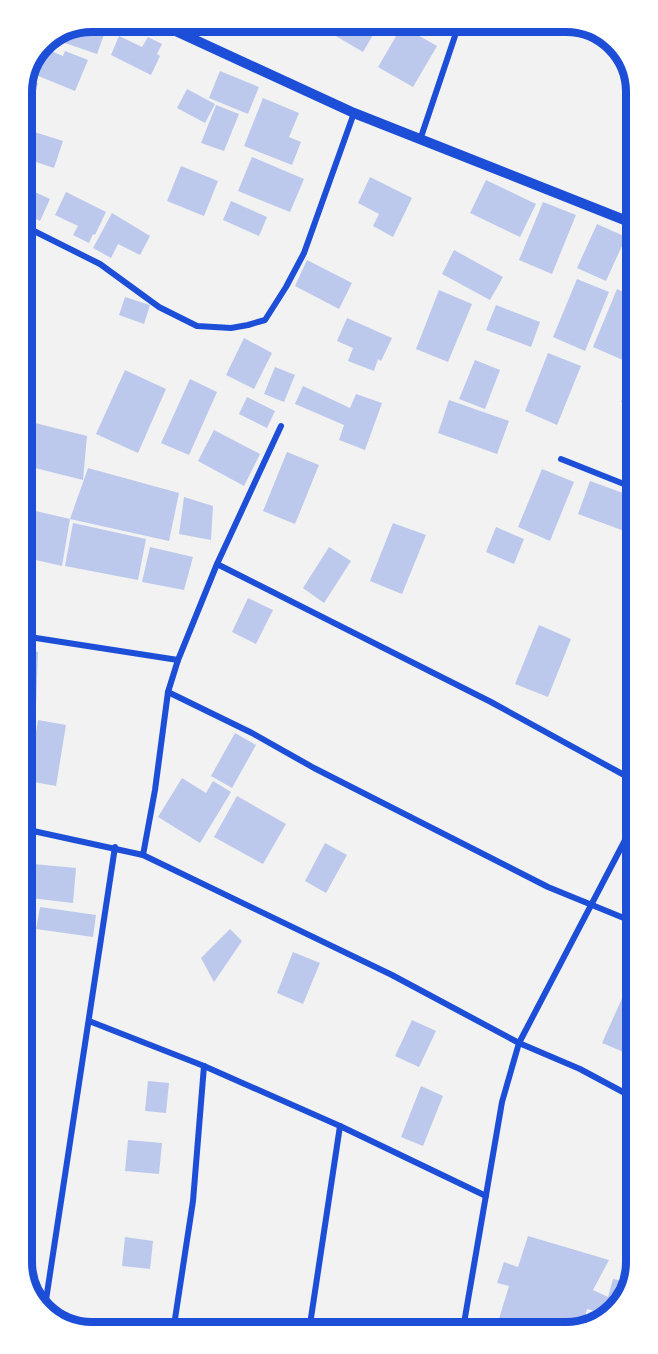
<svg xmlns="http://www.w3.org/2000/svg" width="658" height="1354" font-family="'Nunito Sans',sans-serif">
<style>
.building{fill:#bdc9ec}
.lines{fill:none;stroke-linecap:round;stroke-linejoin:round}
.minor{stroke:#1d4ed8;stroke-width:6}
.tertiary{stroke:#1d4ed8;stroke-width:10}
.rim{fill:none;stroke:#1d4ed8;stroke-width:8}
</style>
<rect width="100%" height="100%" fill="#f2f2f2"/>
<g class="building">
<polygon points="91,21 109,21 97,54 50,38"/>
<polygon points="296,21 320,21 314,32"/>
<polygon points="335,21 381,21 363,52 329,32"/>
<polygon points="402,26 437,46 413,87 378,67"/>
<polygon points="119,36 142,47 148,37 162,44 157,54 160,56 151,75 111,55"/>
<polygon points="41,47 63,56 65,51 88,60 75,91 31,73"/>
<polygon points="220,71 259,87 248,114 209,98"/>
<polygon points="25,79 38,83 31,106 21,103 21,87"/>
<polygon points="187,89 215,104 205,123 177,108"/>
<polygon points="263,98 299,113 289,137 301,142 292,165 244,146"/>
<polygon points="216,105 239,114 224,151 201,143"/>
<polygon points="28,130 63,141 54,168 21,157 21,151"/>
<polygon points="252,157 304,179 290,212 238,191"/>
<polygon points="181,166 218,181 204,216 167,201"/>
<polygon points="370,177 412,198 393,237 373,226 379,214 358,203"/>
<polygon points="486,180 536,204 520,237 470,213"/>
<polygon points="22,186 50,199 40,221 22,212"/>
<polygon points="66,192 106,212 95,235 93,234 89,243 73,235 78,226 55,215"/>
<polygon points="231,201 267,217 259,236 223,220"/>
<polygon points="543,202 576,215 552,274 519,260"/>
<polygon points="112,213 150,236 140,255 118,244 111,258 93,248"/>
<polygon points="597,224 626,237 606,281 577,268"/>
<polygon points="454,250 503,277 490,300 442,274"/>
<polygon points="307,260 352,283 339,309 295,286"/>
<polygon points="577,279 609,292 585,351 553,337"/>
<polygon points="617,289 633,296 633,342 625,361 593,347"/>
<polygon points="439,290 472,304 448,362 416,349"/>
<polygon points="125,297 150,305 144,324 119,315"/>
<polygon points="496,305 540,322 531,347 486,330"/>
<polygon points="347,318 392,338 381,361 378,359 374,371 348,361 353,348 337,341"/>
<polygon points="244,338 272,353 254,389 226,375"/>
<polygon points="548,353 581,366 557,425 525,411"/>
<polygon points="475,360 500,370 485,409 459,399"/>
<polygon points="275,367 295,375 284,402 264,394"/>
<polygon points="125,370 166,389 138,453 96,434"/>
<polygon points="633,371 633,407 621,402"/>
<polygon points="190,379 217,392 189,455 161,443"/>
<polygon points="303,386 350,408 356,394 382,403 365,450 339,440 344,425 295,404"/>
<polygon points="247,397 275,411 267,428 239,414"/>
<polygon points="449,400 509,421 497,454 438,433"/>
<polygon points="23,420 87,436 83,480 23,465"/>
<polygon points="214,430 260,454 244,486 198,461"/>
<polygon points="287,452 319,465 295,524 263,511"/>
<polygon points="88,468 179,493 169,541 70,519"/>
<polygon points="542,469 574,482 550,541 518,527"/>
<polygon points="590,481 634,497 634,513 627,532 578,514"/>
<polygon points="184,497 213,506 211,540 179,534"/>
<polygon points="23,508 70,519 62,566 23,557"/>
<polygon points="73,523 146,539 138,580 65,566"/>
<polygon points="393,523 426,535 402,594 370,581"/>
<polygon points="496,527 524,539 514,564 486,552"/>
<polygon points="150,547 193,557 184,590 142,582"/>
<polygon points="329,547 351,561 324,603 303,588"/>
<polygon points="248,598 273,610 256,644 232,632"/>
<polygon points="539,625 571,639 548,697 515,684"/>
<polygon points="24,650 38,652 36,706 25,768"/>
<polygon points="38,720 66,725 56,786 28,781"/>
<polygon points="235,733 256,745 232,788 211,776"/>
<polygon points="182,778 206,793 213,781 231,792 200,843 158,817"/>
<polygon points="237,796 286,824 263,864 214,837"/>
<polygon points="325,843 347,855 326,893 305,881"/>
<polygon points="33,864 76,868 73,903 30,898"/>
<polygon points="40,907 96,915 93,937 36,929"/>
<polygon points="230,929 242,941 214,982 201,958"/>
<polygon points="293,952 320,963 303,1004 277,993"/>
<polygon points="624,994 636,999 636,1031 626,1053 602,1043"/>
<polygon points="412,1020 436,1031 419,1067 395,1056"/>
<polygon points="636,1040 636,1065 627,1061"/>
<polygon points="148,1081 169,1083 166,1113 145,1111"/>
<polygon points="421,1086 443,1096 423,1146 401,1137"/>
<polygon points="128,1140 162,1143 159,1174 125,1171"/>
<polygon points="528,1236 609,1260 593,1290 608,1297 613,1279 631,1282 625,1302 602,1321 603,1313 587,1309 582,1328 518,1329 498,1322 509,1286 497,1283 504,1262 518,1267"/>
<polygon points="125,1237 153,1241 150,1269 122,1266"/>
</g>
<g class="lines">
<g class="minor">
<polyline points="420,140 460,21"/>
<polyline points="22,225 100,264 159,307 197,326 231,328 248,325 265,320 286,287 304,253 354,113"/>
<polyline points="561,459 634,488"/>
<polyline points="217,564 491,702 635,781"/>
<polyline points="23,636 178,660"/>
<polyline points="168,692 252,733 314,768 548,887 636,923"/>
<polyline points="24,829 143,855 392,975 519,1043 580,1069 636,1099"/>
<polyline points="143,855 155,790 168,692 178,660 217,564 281,426"/>
<polyline points="89,1021 204,1066 340,1126 486,1196"/>
<polyline points="44,1313 115,847"/>
<polyline points="463,1329 502,1102 519,1043 635,821"/>
<polyline points="309,1331 340,1126"/>
<polyline points="173,1332 193,1201 204,1066"/>
</g>
<polyline class="tertiary" points="154,21 354,113 632,223"/>
</g>
<path d="M0 0H658V1354H0ZM92 32H566A60 60 0 0 1 626 92V1262A60 60 0 0 1 566 1322H92A60 60 0 0 1 32 1262V92A60 60 0 0 1 92 32Z" fill="#fff" fill-rule="evenodd"/>
<path class="rim" d="M92 32H566A60 60 0 0 1 626 92V1262A60 60 0 0 1 566 1322H92A60 60 0 0 1 32 1262V92A60 60 0 0 1 92 32Z"/>
</svg>
